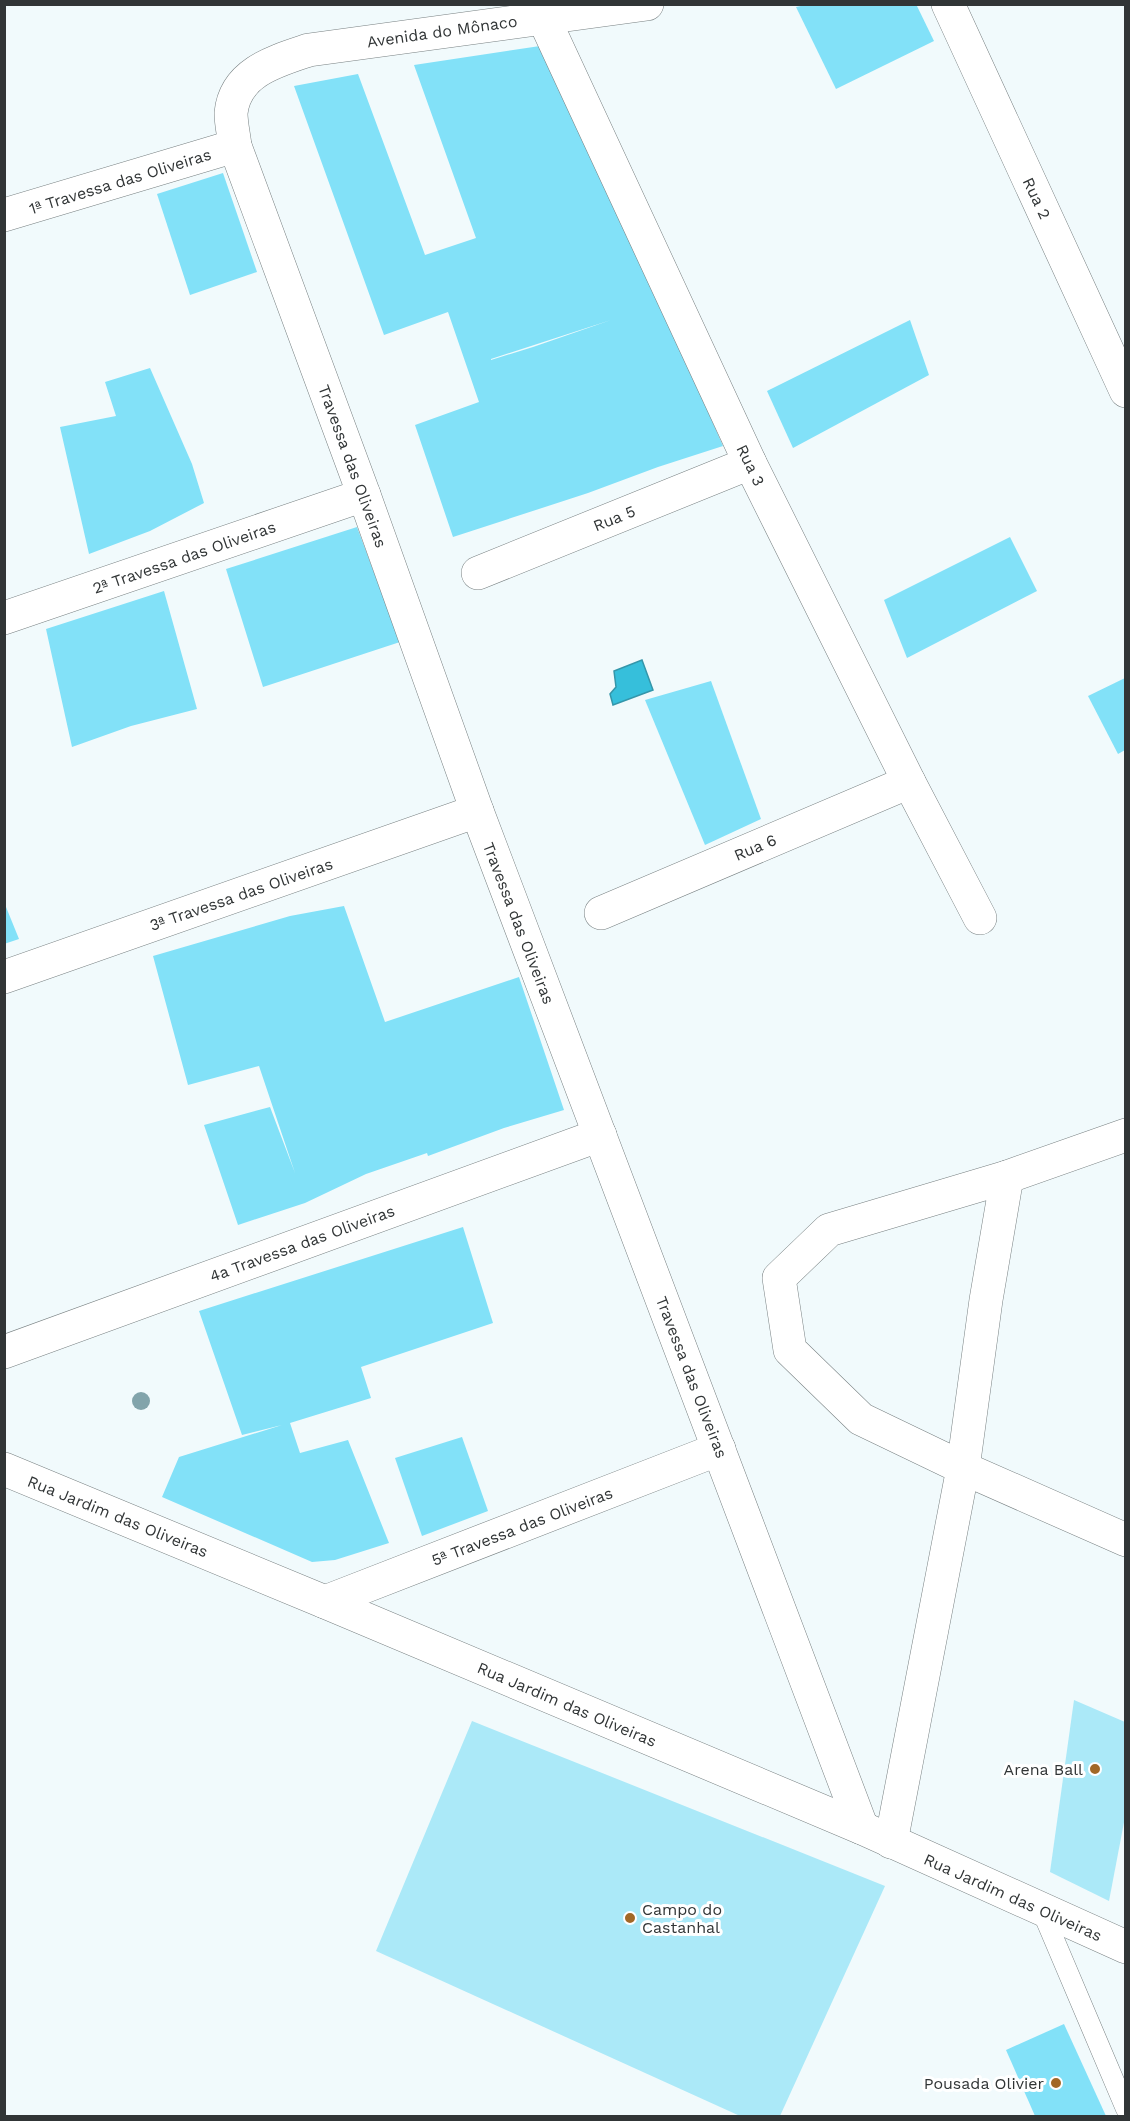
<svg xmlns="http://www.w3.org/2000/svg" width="1130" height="2121" font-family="'Work Sans',sans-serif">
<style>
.green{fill:#abe9f8}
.water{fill:#36bfdb;stroke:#3496aa;stroke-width:1.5}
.building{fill:#82e1f8;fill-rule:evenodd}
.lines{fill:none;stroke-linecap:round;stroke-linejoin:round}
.service-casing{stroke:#788082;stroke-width:21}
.minor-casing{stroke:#788082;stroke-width:34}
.service{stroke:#fff;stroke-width:20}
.minor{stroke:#fff;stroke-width:33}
.tree{fill:#82a4ab}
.poi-dot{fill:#a26827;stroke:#fff;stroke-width:2}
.labels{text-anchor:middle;stroke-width:6;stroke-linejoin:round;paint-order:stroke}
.street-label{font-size:16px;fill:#313536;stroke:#fff}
.poi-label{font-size:16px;fill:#313536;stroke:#fff;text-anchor:end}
</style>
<rect width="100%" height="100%" fill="#f1fafc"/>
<g class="green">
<polygon points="1074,1700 1125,1722 1125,1817 1109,1901 1050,1872"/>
<polygon points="472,1721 885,1886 780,2116 740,2116 376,1951"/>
</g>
<polygon class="water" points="642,660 653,690 613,705 610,694 616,687 614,671"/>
<g class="building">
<polygon points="810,4 916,4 934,41 836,89 796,7"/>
<path d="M 540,46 L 636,246 L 723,446 L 658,467 L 588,493 L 453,537 L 415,425 L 479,402 L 448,312 L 384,335 L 294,86 L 358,74 L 425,255 L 476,238 L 414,65 ZM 611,320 L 533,347 L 491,360 L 491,359 Z"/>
<polygon points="223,173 257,272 190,295 157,194"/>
<polygon points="910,320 929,375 793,448 767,391"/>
<polygon points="150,368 192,464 204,503 150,531 89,554 60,427 116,416 105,382"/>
<polygon points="357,527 400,642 263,687 226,569"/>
<polygon points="1010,537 1037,591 907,658 884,600"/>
<polygon points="164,591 197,709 131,726 72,747 46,629"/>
<polygon points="1125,678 1125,750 1118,754 1088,696"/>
<polygon points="711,681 761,819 705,845 645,700"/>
<polygon points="4,902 19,939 4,944"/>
<polygon points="344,906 385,1022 519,977 564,1110 504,1128 428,1156 427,1153 366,1174 305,1203 238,1225 204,1125 270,1107 295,1173 259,1066 188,1085 153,956 290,916"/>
<polygon points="463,1227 493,1323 361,1367 371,1398 290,1423 300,1453 348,1440 389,1543 335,1560 312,1562 162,1497 179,1457 282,1425 242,1435 199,1311"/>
<polygon points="462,1437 488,1511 422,1536 395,1458"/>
<polygon points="1064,2024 1106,2116 1035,2116 1006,2050"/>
</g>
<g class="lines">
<defs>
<polyline id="service" points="1042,1911 1126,2109"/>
<g id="minor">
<polyline points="537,4 750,463 909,782 980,918"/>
<path d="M 647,4 L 309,50 C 276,61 235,72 231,113 C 231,124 234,136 235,146 L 364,495 L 477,811 L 862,1828"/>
<polyline points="948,4 1126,391"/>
<polyline points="4,215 235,146"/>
<polyline points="478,573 750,463"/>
<polyline points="4,618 364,495"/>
<polyline points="601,913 909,782"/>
<polyline points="4,977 477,811"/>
<polyline points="1007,1177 1126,1135"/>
<polyline points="4,1352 600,1135"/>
<polyline points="4,1469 325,1602 862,1828 1126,1947"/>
<polyline points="325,1602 719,1449"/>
<polyline points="891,1842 963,1468 986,1300 1007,1177 829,1230 779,1278 790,1350 861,1419 963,1468 1126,1540"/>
</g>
</defs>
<use href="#service" class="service-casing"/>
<use href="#minor" class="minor-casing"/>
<use href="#service" class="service"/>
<use href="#minor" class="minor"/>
</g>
<circle class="tree" cx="141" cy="1401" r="9"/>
<g class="poi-dot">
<circle cx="1095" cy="1769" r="6"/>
<circle cx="630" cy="1918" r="6"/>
<circle cx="1056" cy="2083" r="6"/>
</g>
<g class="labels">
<g class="street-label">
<text transform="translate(442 31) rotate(-8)" y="6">Avenida do Mônaco</text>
<text transform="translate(120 181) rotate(-17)" y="6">1ª Travessa das Oliveiras</text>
<text transform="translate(1037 198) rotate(65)" y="6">Rua 2</text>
<text transform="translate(751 465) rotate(64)" y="6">Rua 3</text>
<text transform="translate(353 466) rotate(70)" y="6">Travessa das Oliveiras</text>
<text transform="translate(614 518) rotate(-22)" y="6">Rua 5</text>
<text transform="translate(184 557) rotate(-19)" y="6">2ª Travessa das Oliveiras</text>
<text transform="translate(755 847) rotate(-23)" y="6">Rua 6</text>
<text transform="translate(241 894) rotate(-19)" y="6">3ª Travessa das Oliveiras</text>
<text transform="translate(519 923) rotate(69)" y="6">Travessa das Oliveiras</text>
<text transform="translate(302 1243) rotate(-20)" y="6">4a Travessa das Oliveiras</text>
<text transform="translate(692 1377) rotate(69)" y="6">Travessa das Oliveiras</text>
<text transform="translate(118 1516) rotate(22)" y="6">Rua Jardim das Oliveiras</text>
<text transform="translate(522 1526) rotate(-21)" y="6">5ª Travessa das Oliveiras</text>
<text transform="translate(567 1704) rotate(23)" y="6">Rua Jardim das Oliveiras</text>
<text transform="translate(1013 1897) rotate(24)" y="6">Rua Jardim das Oliveiras</text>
</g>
<g class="poi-label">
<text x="1083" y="1775">Arena Ball</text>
<text x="642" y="1915" text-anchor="start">Campo do<tspan x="642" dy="18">Castanhal</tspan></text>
<text x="1044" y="2089">Pousada Olivier</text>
</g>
</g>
<rect width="1130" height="2121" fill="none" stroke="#313536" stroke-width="12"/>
</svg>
